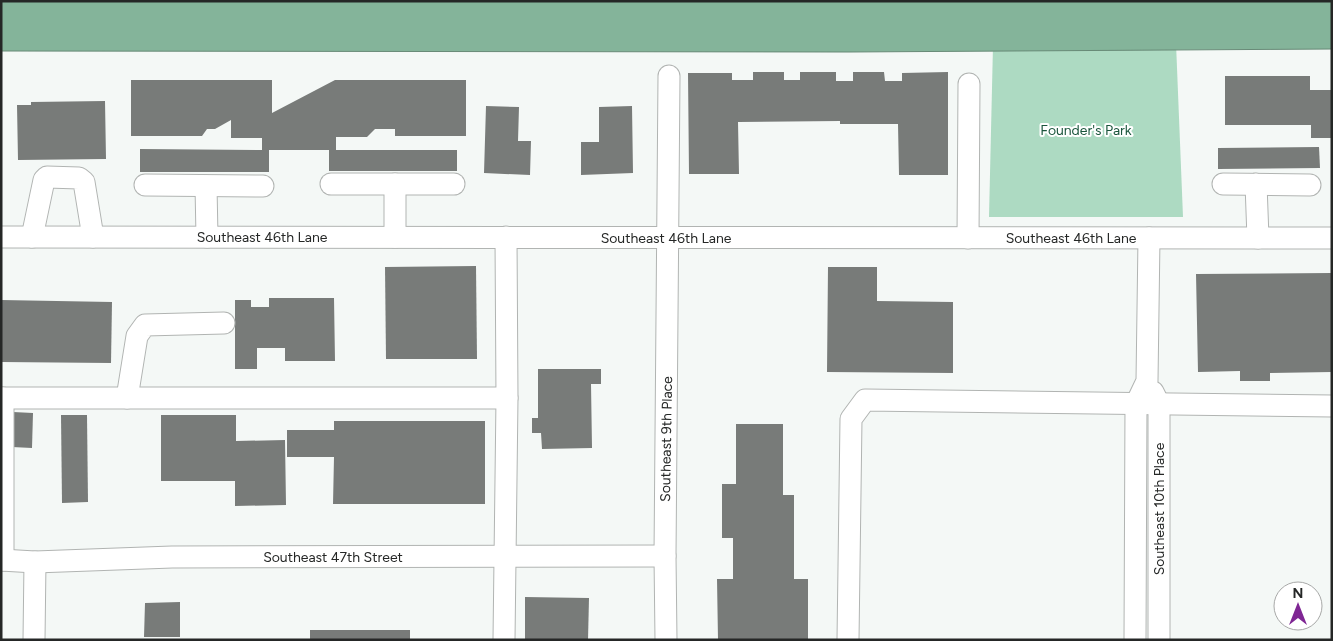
<svg xmlns="http://www.w3.org/2000/svg" width="1333" height="641" font-family="Figtree,sans-serif">
<style>
.green{fill:#addac2}
.water{fill:#84b49a;stroke:#688a77}
.building{fill:#787b79}
.lines{fill:none;stroke-linecap:round;stroke-linejoin:round}
.minor-casing{stroke:#b1b4b2;stroke-width:23}
.minor{stroke:#fff;stroke-width:21}
.labels{text-anchor:middle;stroke-width:4;stroke-linejoin:round;paint-order:stroke}
.park-label{font-size:14px;fill:#1a553c;stroke:#fff}
.street-label{font-size:14px;fill:#252726;stroke:#fff}
</style>
<rect width="100%" height="100%" fill="#f4f8f6"/>
<polygon class="green" points="1176,43 1183,217 989,217 993,45"/>
<polygon class="water" points="1,1 1332,1 1332,49 849,52 1,51"/>
<g class="building">
<polygon points="753,72 784,72 784,80 800,80 800,72 836,72 836,81 853,81 853,72 884,72 885,81 902,81 902,73 948,72 948,175 899,175 898,124 840,124 840,121 738,122 739,174 689,174 688,73 732,73 732,80 753,80"/>
<polygon points="1225,76 1310,76 1310,90 1332,90 1332,138 1311,138 1311,125 1225,125"/>
<polygon points="131,80 272,80 272,113 335,80 466,80 466,136 395,136 395,129 375,129 367,137 336,137 336,150 457,150 457,171 329,171 329,150 269,150 269,172 140,172 140,149 262,150 262,138 231,138 231,120 215,129 207,129 202,136 131,136"/>
<polygon points="105,101 106,159 18,160 17,105 31,105 31,102"/>
<polygon points="486,106 519,107 518,141 531,141 530,175 484,173"/>
<polygon points="632,106 633,173 581,175 581,142 599,142 599,107"/>
<polygon points="1319,147 1320,168 1218,169 1218,148"/>
<polygon points="476,266 477,359 386,359 385,267"/>
<polygon points="828,267 877,267 877,301 953,302 953,373 827,372"/>
<polygon points="1332,273 1332,372 1270,373 1270,381 1240,381 1240,371 1198,372 1196,274"/>
<polygon points="269,298 334,298 335,361 285,361 285,348 257,348 257,369 235,369 235,300 251,300 251,307 269,307"/>
<polygon points="1,300 112,302 111,363 1,362"/>
<polygon points="538,369 601,369 601,384 591,384 592,448 542,449 541,433 532,433 532,418 538,418"/>
<polygon points="13,412 33,413 32,448 12,447"/>
<polygon points="61,415 87,415 88,502 62,503"/>
<polygon points="161,415 236,415 236,441 285,440 286,505 235,506 235,481 161,481"/>
<polygon points="334,421 485,421 485,504 333,504 334,457 287,457 287,430 334,430"/>
<polygon points="736,424 783,424 783,495 794,495 794,579 808,579 808,640 718,640 717,579 733,579 733,538 722,538 722,484 736,484"/>
<polygon points="525,597 589,598 588,640 525,640"/>
<polygon points="180,602 180,637 144,637 145,603"/>
<rect x="310" y="630" width="100" height="10"/>
</g>
<g class="lines">
<defs>
<g id="minor">
<polyline points="331,184 454,184"/>
<polyline points="395,184 395,237"/>
<polyline points="1223,184 1310,185"/>
<polyline points="1256,184 1258,238"/>
<polyline points="145,185 263,186"/>
<polyline points="206,186 207,237"/>
<polyline points="1,237 1332,238"/>
<polyline points="32,237 44,180 47,177 79,178 84,182 93,237"/>
<polyline points="968,238 969,84"/>
<polyline points="1153,392 1159,404 1159,640"/>
<polyline points="1,398 507,398 506,237"/>
<polyline points="3,398 3,560"/>
<polyline points="127,398 137,336 145,325 224,323"/>
<polyline points="1,560 35,562 172,557 665,556"/>
<polyline points="34,640 35,562"/>
<polyline points="504,640 507,398"/>
<polyline points="666,640 665,556 669,76"/>
<polyline points="848,640 851,419 865,400 1332,406"/>
<polyline points="1135,640 1136,404 1147,381 1149,238"/>
</g>
</defs>
<use href="#minor" class="minor-casing"/>
<use href="#minor" class="minor"/>
</g>
<g class="labels">
<g class="park-label">
<text x="1086" y="135">Founder's Park</text>
</g>
<g class="street-label">
<text x="262" y="242">Southeast 46th Lane</text>
<text x="666" y="243">Southeast 46th Lane</text>
<text x="1071" y="243">Southeast 46th Lane</text>
<text transform="translate(666 439) rotate(-89)" y="5">Southeast 9th Place</text>
<text transform="translate(1159 509) rotate(-90)" y="5">Southeast 10th Place</text>
<text x="333" y="562">Southeast 47th Street</text>
</g>
</g>
<rect width="1333" height="641" fill="none" stroke="#252726" stroke-width="5"/>
<g transform="translate(1298 606)"><circle r="24" fill="#ffffff" stroke="#a8a9a8"/>
<path d="M0-4L9 19L0 12L-9 19Z" fill="#7f2694"/>
<text y="-8" font-size="14" font-weight="bold" text-anchor="middle" fill="#252726">N</text>
</g>
</svg>
